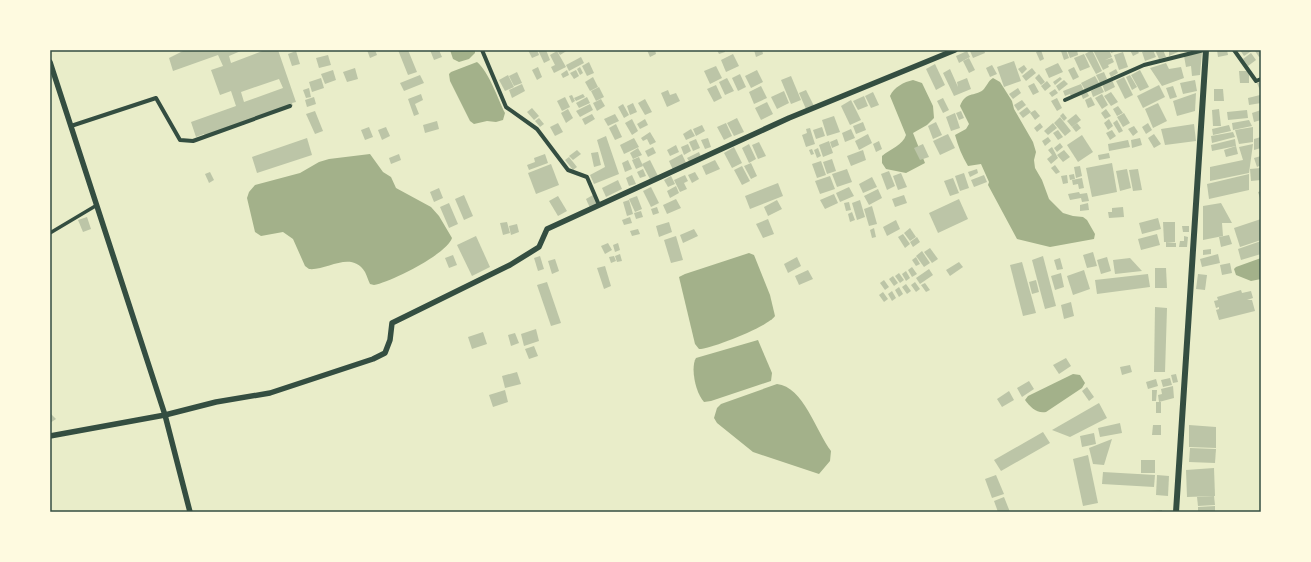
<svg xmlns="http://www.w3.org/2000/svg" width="1311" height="562" font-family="Ubuntu,sans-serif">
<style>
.water{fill:#a3b18a}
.building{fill:#bcc5a7;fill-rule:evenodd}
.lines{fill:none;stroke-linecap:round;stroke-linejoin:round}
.pedestrian{stroke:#344e41;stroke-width:3.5}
.minor{stroke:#344e41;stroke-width:4}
.tertiary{stroke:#344e41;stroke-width:5.5}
.secondary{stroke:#344e41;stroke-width:6}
.neatline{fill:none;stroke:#344e41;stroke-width:1.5}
</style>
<rect width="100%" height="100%" fill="#e9edc9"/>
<g class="water">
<polygon points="450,50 475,50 475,53 469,59 459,62 453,59"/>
<path d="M 477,62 C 489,72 498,99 505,113 L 503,120 L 496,122 L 487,121 L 474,124 L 470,121 L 450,81 L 449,74 L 451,72 Z"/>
<path d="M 993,78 L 1000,82 L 1012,101 L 1014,109 L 1033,142 L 1036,152 L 1034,160 L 1035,168 L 1042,180 L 1049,199 L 1063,213 L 1073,216 L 1083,217 L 1087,220 L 1095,234 L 1094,239 L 1050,247 L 1017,239 L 988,185 L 989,182 L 981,164 L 968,166 C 962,156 958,146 955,135 L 966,129 L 969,124 L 960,106 C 966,91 974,97 983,90 C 987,86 988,81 993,78 Z"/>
<path d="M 913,80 L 922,83 L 933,106 L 934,118 L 927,125 L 913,133 L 925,163 L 906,173 L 886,169 L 882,163 L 882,156 C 890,149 903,145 906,135 L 890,96 C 894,87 904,82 913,80 Z"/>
<path d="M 370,154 L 383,172 L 391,177 L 396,188 L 431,207 L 439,216 L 452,238 C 447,254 391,282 374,285 L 370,284 C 368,280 367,276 365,272 C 351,250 327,271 309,269 L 305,266 L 293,239 L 283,232 L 261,236 L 255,232 L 247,198 L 249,192 L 255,185 L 300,173 L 319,162 L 329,159 Z"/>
<path d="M 749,253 L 754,255 L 770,295 L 775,316 C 769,326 711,349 699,349 L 695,344 L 679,277 L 685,274 Z"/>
<polygon points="1261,258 1261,279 1251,281 1236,275 1234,269 1236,267"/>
<path d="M 758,340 L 772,373 L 771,381 L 711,401 L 704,402 C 696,394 690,368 696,358 Z"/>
<path d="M 1073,374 L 1080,375 L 1085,383 L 1082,388 L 1046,412 C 1037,414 1030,407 1025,400 L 1028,396 Z"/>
<path d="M 777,384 C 803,386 817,433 831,451 L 830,461 L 819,474 L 753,452 L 717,423 L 714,418 L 717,408 L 721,404 Z"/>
</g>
<g class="building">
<path d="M 185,50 L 243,50 L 229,56 L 231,63 L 265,50 L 278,50 L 296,102 L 292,103 L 293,106 L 205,136 L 204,134 L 196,137 L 191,122 L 236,106 L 231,91 L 220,95 L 211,70 L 223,66 L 218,55 L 173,71 L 169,58 ZM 279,79 L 283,88 L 244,102 L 241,92 Z"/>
<polygon points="367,50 375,50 377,55 370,58"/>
<polygon points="398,50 408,50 417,72 408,75"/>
<polygon points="430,50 439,50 442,57 434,60"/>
<polygon points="528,50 537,50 539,55 532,58"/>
<polygon points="538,50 546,50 550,60 544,63"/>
<polygon points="557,50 568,50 560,55"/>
<polygon points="647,50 655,50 656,54 650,57"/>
<polygon points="717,50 725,50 725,52 719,54"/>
<polygon points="754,50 762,50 763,54 756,57"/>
<polygon points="971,50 984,50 985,53 973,58 970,51"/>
<polygon points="1041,50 1044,59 1040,61 1036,52"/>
<polygon points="1066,50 1069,58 1064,60 1061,51"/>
<polygon points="1067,50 1077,50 1078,55 1070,58"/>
<polygon points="1092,50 1102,71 1096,74 1085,54"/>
<polygon points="1093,50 1109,50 1112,57 1105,60 1112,58 1114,62 1108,65 1109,67 1103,70"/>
<polygon points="1110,50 1120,50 1111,53"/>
<polygon points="1130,50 1137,50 1139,53 1133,56"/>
<polygon points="1147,50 1153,50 1156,57 1145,61 1142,52"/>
<polygon points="1155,50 1163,50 1166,57 1159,59"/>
<polygon points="1169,50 1178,50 1178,52 1169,56"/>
<polygon points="1217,50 1227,50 1228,55 1218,57"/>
<polygon points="1240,50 1253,50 1244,56"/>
<polygon points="1257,50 1261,50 1261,56 1259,57 1255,51"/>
<polygon points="296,51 300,64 292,66 288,54"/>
<polygon points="557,51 566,67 554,73 551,67 555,65 550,55"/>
<polygon points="967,51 970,57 959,63 956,56"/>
<polygon points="1123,52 1128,67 1119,70 1114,55"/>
<polygon points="1202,52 1200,75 1192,76 1191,66 1186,67 1184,56"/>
<polygon points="1251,53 1256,60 1248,66 1243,59"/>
<polygon points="733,54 739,66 726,72 721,60"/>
<polygon points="1084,54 1090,67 1080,71 1074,58"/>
<polygon points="328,55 331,65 319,68 316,58"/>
<polygon points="581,57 584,63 569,71 566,65"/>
<polygon points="969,58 975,70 969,73 963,61"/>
<polygon points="1014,61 1021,81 1004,87 997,67"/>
<polygon points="589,62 594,73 587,76 582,66"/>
<polygon points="1058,63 1063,72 1049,78 1045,69"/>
<polygon points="1166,63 1169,69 1181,67 1184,78 1162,86 1150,68"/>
<polygon points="935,64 945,85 936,90 926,69"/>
<polygon points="992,65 997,74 990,77 986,68"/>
<polygon points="1024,65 1027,69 1022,74 1018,69"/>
<polygon points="716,66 722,78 710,84 704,71"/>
<polygon points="538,67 542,77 537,80 532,70"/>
<polygon points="580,67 583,73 580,75 577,69"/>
<polygon points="1074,67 1079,77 1073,80 1068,70"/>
<polygon points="355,68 358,79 347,82 343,72"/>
<polygon points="1032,68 1036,73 1026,81 1022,76"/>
<polygon points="950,69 958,87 957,82 967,78 971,89 954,96 943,73"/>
<polygon points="1116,69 1118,73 1111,77 1109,73"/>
<polygon points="333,70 336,80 325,84 321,74"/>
<polygon points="567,70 569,75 563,78 561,74"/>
<polygon points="576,70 579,76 574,79 570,73"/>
<polygon points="757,70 763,82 751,88 745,76"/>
<polygon points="1140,70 1149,87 1140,91 1131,75"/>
<polygon points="1239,71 1249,71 1249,83 1240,83"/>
<polygon points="517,72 522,83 514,86 509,76"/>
<polygon points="1104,72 1107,79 1100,83 1096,75"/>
<polygon points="740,74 746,87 738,91 732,78"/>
<polygon points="1039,74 1045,82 1041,85 1035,78"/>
<polygon points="420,75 424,83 404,91 400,83"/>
<polygon points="508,75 514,87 505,91 499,80"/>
<polygon points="1130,75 1137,87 1132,90 1126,77"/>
<polygon points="791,76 801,100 791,104 781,80"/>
<polygon points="1095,76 1099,83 1085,90 1081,83"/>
<polygon points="593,77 598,87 590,91 585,82"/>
<polygon points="1060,77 1062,79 1055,85 1053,82"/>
<polygon points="1124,77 1133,95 1125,99 1116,81"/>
<polygon points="321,78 324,88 312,92 309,82"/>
<polygon points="727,78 734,91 725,95 719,82"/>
<polygon points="1064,80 1068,84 1059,91 1056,86"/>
<polygon points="1112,80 1115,87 1105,92 1102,84"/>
<polygon points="1195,80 1197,91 1183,94 1180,83"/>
<polygon points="1047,81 1051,86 1045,91 1041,86"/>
<polygon points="1261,82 1261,93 1257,83"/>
<polygon points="1034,83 1039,92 1033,95 1028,86"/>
<polygon points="522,84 525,91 512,98 509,90"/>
<polygon points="1081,84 1084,91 1071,96 1070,94 1065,96 1063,91"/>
<polygon points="716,85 722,98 714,102 707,89"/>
<polygon points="1159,85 1165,97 1143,108 1137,96"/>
<polygon points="761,86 767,98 754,104 749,92"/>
<polygon points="1101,86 1104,92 1093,97 1091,91"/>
<polygon points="1173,86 1177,97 1170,99 1166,88"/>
<polygon points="599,87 604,97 596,101 591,91"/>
<polygon points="309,88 311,97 306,98 303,90"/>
<polygon points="1018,88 1021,93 1013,99 1009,94"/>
<polygon points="1055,89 1058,93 1052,97 1049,93"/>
<polygon points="1214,89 1223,89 1224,101 1214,101"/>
<polygon points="668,90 670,95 676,93 680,101 667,107 661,93"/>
<polygon points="806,90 814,106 806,109 799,93"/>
<polygon points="784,91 789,103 777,109 771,97"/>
<polygon points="873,92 879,105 871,108 865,96"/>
<polygon points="1087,92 1089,96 1083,99 1081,94"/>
<polygon points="1111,92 1118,102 1111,106 1104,96"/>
<polygon points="1196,93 1195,111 1177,116 1173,101"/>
<polygon points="421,94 423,100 415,104 419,114 414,116 408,99"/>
<polygon points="583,94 585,97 576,101 574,98"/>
<polygon points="1102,94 1108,105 1102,109 1095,98"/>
<polygon points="572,95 575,101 572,103 569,96"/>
<polygon points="1260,95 1261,103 1249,105 1248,98"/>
<polygon points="864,96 868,106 858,110 853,101"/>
<polygon points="314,97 316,104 307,107 305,100"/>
<polygon points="565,97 570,107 562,111 557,101"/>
<polygon points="587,97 590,103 579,108 576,103"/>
<polygon points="1091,97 1095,105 1088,108 1085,100"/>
<polygon points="943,98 949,110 943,113 937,101"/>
<polygon points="1057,98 1062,108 1057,111 1051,101"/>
<polygon points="601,99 605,106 597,111 593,103"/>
<polygon points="645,99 652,112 645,115 638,103"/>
<polygon points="851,100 861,120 850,125 841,106"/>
<polygon points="1022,100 1026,105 1018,111 1014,105"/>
<polygon points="767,102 773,114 761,120 755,108"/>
<polygon points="633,103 637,112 630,115 627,106"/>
<polygon points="1158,103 1167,121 1153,128 1145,109"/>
<polygon points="590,104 593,110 580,117 576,111"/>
<polygon points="623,104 629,115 624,118 618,107"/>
<polygon points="1118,106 1123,113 1117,116 1113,109"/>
<polygon points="1027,107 1031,112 1023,118 1019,113"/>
<polygon points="532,108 539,116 534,120 527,112"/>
<polygon points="568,109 573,118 566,123 561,113"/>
<polygon points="1106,109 1111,116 1105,119 1101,113"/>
<polygon points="1219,109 1221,126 1213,126 1212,110"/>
<polygon points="1035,110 1040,116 1035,120 1030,113"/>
<polygon points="1247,110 1248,118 1228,120 1227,112"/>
<polygon points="1261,110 1261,120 1254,122 1252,113"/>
<polygon points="315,111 323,131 315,134 306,114"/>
<polygon points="961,111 964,118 959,120 956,113"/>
<polygon points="955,113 960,128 951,131 946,117"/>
<polygon points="1063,113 1067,118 1064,121 1060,116"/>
<polygon points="1124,113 1130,123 1123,127 1117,117"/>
<polygon points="592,114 595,119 585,125 582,119"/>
<polygon points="615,114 619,121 608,126 604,119"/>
<polygon points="1076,114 1081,120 1072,127 1067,121"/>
<polygon points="834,116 840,132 827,136 822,120"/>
<polygon points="1060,117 1071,131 1065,136 1054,123"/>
<polygon points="539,118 544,124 540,127 535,121"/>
<polygon points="737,118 744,132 734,136 727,123"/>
<polygon points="632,119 638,131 632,135 625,123"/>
<polygon points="645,119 648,125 640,129 637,124"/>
<polygon points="1109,119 1113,126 1108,130 1104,123"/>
<polygon points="1117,120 1123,131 1119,133 1113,123"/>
<polygon points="1249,120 1252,126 1233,130 1232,123"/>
<polygon points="437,121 439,129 425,133 423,125"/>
<polygon points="863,122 866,130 856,134 853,126"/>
<polygon points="936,122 942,135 933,139 928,126"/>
<polygon points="558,123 563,132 555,136 550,127"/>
<polygon points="726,123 732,136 724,140 717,127"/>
<polygon points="1040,123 1043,127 1037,132 1034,128"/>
<polygon points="1053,123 1057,128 1048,135 1044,131"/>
<polygon points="1077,123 1081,128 1076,132 1072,127"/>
<polygon points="1148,123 1152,130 1146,134 1142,127"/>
<polygon points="616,124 622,137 615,140 609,128"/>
<polygon points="1194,124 1196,141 1165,145 1161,129"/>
<polygon points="702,125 705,131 696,136 693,129"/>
<polygon points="1229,125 1231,131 1213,135 1212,129"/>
<polygon points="1134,126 1138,132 1133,136 1128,129"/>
<polygon points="369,127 373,137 365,140 361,130"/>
<polygon points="386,127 390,136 382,140 378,130"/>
<polygon points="822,127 825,136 816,139 813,130"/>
<polygon points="1253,127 1253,142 1239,144 1235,130"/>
<polygon points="810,128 815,144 806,147 802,135 807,133 806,129"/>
<polygon points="691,129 695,136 686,140 683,134"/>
<polygon points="851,129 855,138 845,142 842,133"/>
<polygon points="1058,130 1063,137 1058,140 1053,133"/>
<polygon points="1112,130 1116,136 1110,140 1106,133"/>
<polygon points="650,132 656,142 650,145 647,139 643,141 641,138"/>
<polygon points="1233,132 1235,137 1212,143 1211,136"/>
<polygon points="868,134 872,143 859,150 855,141"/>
<polygon points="948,134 955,148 940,155 933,141"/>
<polygon points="1154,134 1161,144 1154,148 1148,138"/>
<polygon points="1082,135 1093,152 1078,162 1067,145"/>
<polygon points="606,136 619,174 594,184 590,175 605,167 597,140"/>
<polygon points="1048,137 1051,141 1045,146 1042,141"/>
<polygon points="1261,137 1261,148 1254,150 1254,139"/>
<polygon points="307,138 312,155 257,173 252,157"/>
<polygon points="634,138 639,147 624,154 620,145"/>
<polygon points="708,138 711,147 705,149 701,140"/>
<polygon points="1140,138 1142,145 1132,148 1131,140"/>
<polygon points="696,139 700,148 693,151 689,142"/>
<polygon points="837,139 839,145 832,148 830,142"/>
<polygon points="1235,139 1236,146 1212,151 1211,145"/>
<polygon points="1128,140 1130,147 1109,151 1108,144"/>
<polygon points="829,141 833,153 823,157 819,145"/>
<polygon points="879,141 882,149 876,152 873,144"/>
<polygon points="759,142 766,156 758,159 752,145"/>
<polygon points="1060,143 1063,147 1057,152 1054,148"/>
<polygon points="688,144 691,151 684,155 681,147"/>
<polygon points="749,144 756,159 749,163 742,148"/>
<polygon points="923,144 929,157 920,160 914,148"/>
<polygon points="1253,144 1249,173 1210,181 1210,167 1243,160 1239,147"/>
<polygon points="676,145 679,152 670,156 667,150"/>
<polygon points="1236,146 1238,154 1226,157 1224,150"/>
<polygon points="653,147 656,153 648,157 645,151"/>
<polygon points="734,147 742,163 732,168 724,153"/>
<polygon points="1052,147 1058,158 1051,164 1047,159 1052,155 1048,150"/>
<polygon points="638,148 642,155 633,159 630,153"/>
<polygon points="818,148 821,156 817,158 814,150"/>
<polygon points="812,149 814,154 811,155 809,150"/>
<polygon points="577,150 581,154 573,160 569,156"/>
<polygon points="863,150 866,160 851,166 847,156"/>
<polygon points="1064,150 1070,157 1063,162 1057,155"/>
<polygon points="598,152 601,165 594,167 591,153"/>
<polygon points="699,152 701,157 690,163 687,158"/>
<polygon points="1109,153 1110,158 1099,160 1098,155"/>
<polygon points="399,154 401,160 391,164 389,158"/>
<polygon points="545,154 548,163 529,170 527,165 535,162 534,158"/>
<polygon points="682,154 686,163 673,170 669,161"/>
<polygon points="1261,156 1261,165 1257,167 1254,158"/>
<polygon points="569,157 577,167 573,170 565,160"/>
<polygon points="639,157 643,166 636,169 632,160"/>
<polygon points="832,159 836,171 827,174 823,162"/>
<polygon points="628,160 632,169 625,172 622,163"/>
<polygon points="650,160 658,176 650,179 642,164"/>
<polygon points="715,160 720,169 706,175 702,166"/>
<polygon points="821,161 826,175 817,178 812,164"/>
<polygon points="751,163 757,176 751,179 744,166"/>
<polygon points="1112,163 1117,192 1092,197 1086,168"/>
<polygon points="551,164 559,185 536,194 528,173"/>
<polygon points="1055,165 1060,172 1056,174 1051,168"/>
<polygon points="742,166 750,181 742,185 734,170"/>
<polygon points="1080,166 1082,176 1076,178 1074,167"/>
<polygon points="1261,168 1261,180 1251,181 1250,169"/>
<polygon points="643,169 646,176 640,178 637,172"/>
<polygon points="847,169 852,182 837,187 832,174"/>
<polygon points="977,169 978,173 970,177 968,172"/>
<polygon points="1127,169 1131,188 1120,191 1116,171"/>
<polygon points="1138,169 1142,190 1133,191 1129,170"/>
<polygon points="889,171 895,186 887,190 881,174"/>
<polygon points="210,172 214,180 209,183 205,174"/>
<polygon points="695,172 699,179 692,183 688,175"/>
<polygon points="901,173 907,187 898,190 893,176"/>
<polygon points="964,173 969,188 960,191 955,176"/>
<polygon points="1074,174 1075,179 1070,180 1069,175"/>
<polygon points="1249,174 1249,190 1209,199 1207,184"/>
<polygon points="632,175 636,184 629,186 626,178"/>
<polygon points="685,175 688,181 684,183 687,189 680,192 674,180"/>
<polygon points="984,175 987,182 974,187 971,180"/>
<polygon points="1067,175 1068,183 1063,184 1061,176"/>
<polygon points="671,176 675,184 668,187 664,180"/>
<polygon points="830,176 835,189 820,194 815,181"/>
<polygon points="872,177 877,187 863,193 859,184"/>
<polygon points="953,178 959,193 950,196 944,181"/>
<polygon points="1082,178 1084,188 1079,189 1078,184 1073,185 1072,180"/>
<polygon points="618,180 622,189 606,197 602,188"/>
<polygon points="778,183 783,196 750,209 745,196"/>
<polygon points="676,186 679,193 670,198 667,191"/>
<polygon points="651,187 659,203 651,207 643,191"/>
<polygon points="849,187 854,196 840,202 836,193"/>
<polygon points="439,188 443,198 434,202 430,192"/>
<polygon points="878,189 882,198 869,205 864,196"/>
<polygon points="1261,191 1261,201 1258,192"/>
<polygon points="1079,192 1080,194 1087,193 1089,201 1082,202 1081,198 1070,200 1068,194"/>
<polygon points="834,194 838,203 825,209 820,200"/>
<polygon points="464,195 473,216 464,220 455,199"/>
<polygon points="593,195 597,204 590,208 586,199"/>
<polygon points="904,195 907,203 895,207 892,199"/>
<polygon points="558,196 567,211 558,216 549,201"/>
<polygon points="637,196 642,209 635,212 629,199"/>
<polygon points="676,199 681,208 667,214 663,205"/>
<polygon points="959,199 968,219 938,233 929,213"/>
<polygon points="629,200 633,214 627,216 623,202"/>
<polygon points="777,200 782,209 768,216 764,207"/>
<polygon points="860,200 865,217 857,220 852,203"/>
<polygon points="849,202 851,210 846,211 844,203"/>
<polygon points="449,203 458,224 449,228 440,207"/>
<polygon points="1088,203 1089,210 1080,211 1080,205"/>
<polygon points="1221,203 1232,223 1222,223 1223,236 1203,240 1203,206"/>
<polygon points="872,206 877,224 869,226 864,209"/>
<polygon points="657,207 659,213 653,215 651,209"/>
<polygon points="1123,207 1124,217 1109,218 1108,212 1112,212 1112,208"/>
<polygon points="641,211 643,217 636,219 634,213"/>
<polygon points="852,212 855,220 850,222 848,214"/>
<polygon points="87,217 91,229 83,232 78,220"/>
<polygon points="630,217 632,223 624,225 622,220"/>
<polygon points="1158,218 1161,229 1142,234 1139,223"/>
<polygon points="768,219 774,234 763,238 756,224"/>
<polygon points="1261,219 1261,240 1240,247 1234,228"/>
<polygon points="896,220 900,229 887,236 883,227"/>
<polygon points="507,222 510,233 503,235 500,223"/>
<polygon points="669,222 672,232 659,237 656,226"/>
<polygon points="1163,222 1175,222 1175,242 1164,242"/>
<polygon points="517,224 519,232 511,235 509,226"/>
<polygon points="1182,226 1189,226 1189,232 1183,232"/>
<polygon points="874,228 876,237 872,238 870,230"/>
<polygon points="910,228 916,237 910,241 904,233"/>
<polygon points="638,229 640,234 632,236 630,231"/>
<polygon points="694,229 698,236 683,243 680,235"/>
<polygon points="903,234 910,244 905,248 898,237"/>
<polygon points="1157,234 1160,245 1141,250 1138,239"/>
<polygon points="1229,235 1232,244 1221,247 1219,237"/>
<polygon points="476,236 490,267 472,276 457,245"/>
<polygon points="676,236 683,260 671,263 664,240"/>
<polygon points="1184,236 1188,237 1187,247 1179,247 1180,241 1184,241"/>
<polygon points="917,237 920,242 913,247 910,242"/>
<polygon points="1261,241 1261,254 1241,260 1238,249"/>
<polygon points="1166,242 1176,243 1176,247 1166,247"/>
<polygon points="608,243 612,250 605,254 601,246"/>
<polygon points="618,243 620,250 615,252 613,245"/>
<polygon points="930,248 938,259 932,263 924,252"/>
<polygon points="1211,249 1211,254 1203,255 1203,250"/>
<polygon points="922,251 930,263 924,267 916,256"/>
<polygon points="1093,252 1097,266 1087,268 1083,255"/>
<polygon points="620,254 622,261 617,262 615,256"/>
<polygon points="1218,254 1220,263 1202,267 1200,259"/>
<polygon points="453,255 457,265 449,268 445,258"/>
<polygon points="540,256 544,269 538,271 534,258"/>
<polygon points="614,256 616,261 611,263 609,257"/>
<polygon points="1043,256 1056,306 1045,309 1032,260"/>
<polygon points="797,257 801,266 788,273 784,264"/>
<polygon points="916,257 920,264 916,266 912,260"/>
<polygon points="1107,257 1111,271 1101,274 1097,260"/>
<polygon points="1060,258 1063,269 1057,270 1054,260"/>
<polygon points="1130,258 1142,271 1115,274 1113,260"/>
<polygon points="555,259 559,271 552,274 548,261"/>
<polygon points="959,262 963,267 950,276 946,270"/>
<polygon points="1022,262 1036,313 1023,316 1010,265"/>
<polygon points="1230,263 1232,273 1222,275 1220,265"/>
<polygon points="605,266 611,286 604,289 597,268"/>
<polygon points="912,267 917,274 912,277 908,270"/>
<polygon points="1155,268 1166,268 1167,288 1155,288"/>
<polygon points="929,269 933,275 920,284 916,278"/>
<polygon points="808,270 813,279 799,285 795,276"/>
<polygon points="1084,270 1090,289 1073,295 1067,276"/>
<polygon points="906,271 910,278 906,281 902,274"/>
<polygon points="899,273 904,280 900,283 895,276"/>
<polygon points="1061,273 1064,287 1055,290 1051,276"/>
<polygon points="1148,274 1150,287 1097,294 1095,280"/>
<polygon points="1198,274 1207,275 1205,290 1196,289"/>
<polygon points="893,276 898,283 894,286 889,279"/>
<polygon points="884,280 889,287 885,290 880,283"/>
<polygon points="1036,280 1039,292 1032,294 1029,282"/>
<polygon points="547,282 561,323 551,326 537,285"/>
<polygon points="915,282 920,289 916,292 911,285"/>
<polygon points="925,283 930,290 926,292 921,285"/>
<polygon points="906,284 911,291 907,294 902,287"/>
<polygon points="899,287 903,294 899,297 895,290"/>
<polygon points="1241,290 1242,293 1251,291 1253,298 1247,300 1252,300 1255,311 1219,320 1216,310 1219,309 1219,307 1216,308 1214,301 1218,300 1217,297"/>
<polygon points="892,291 896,298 892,301 888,294"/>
<polygon points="883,292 888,299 884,302 879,295"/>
<polygon points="1071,302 1074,316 1064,319 1061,305"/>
<polygon points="1155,307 1167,308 1165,372 1154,372"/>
<polygon points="536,329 539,341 524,346 521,334"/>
<polygon points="483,332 487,344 472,349 468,337"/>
<polygon points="515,333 519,343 511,346 508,335"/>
<polygon points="534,346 538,356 529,359 525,349"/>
<polygon points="1066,358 1071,366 1059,374 1053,365"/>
<polygon points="1130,365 1132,372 1122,375 1120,367"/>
<polygon points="517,372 521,384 505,388 502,376"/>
<polygon points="1176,374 1178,382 1173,383 1171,375"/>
<polygon points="1170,378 1172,385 1163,387 1161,380"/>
<polygon points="1156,379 1158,386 1148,389 1146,382"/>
<polygon points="1029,381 1034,389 1022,397 1017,388"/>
<polygon points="1173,386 1174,398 1159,402 1158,395 1162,394 1161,389"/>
<polygon points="1087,387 1094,397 1089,401 1082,391"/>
<polygon points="505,390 508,402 493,407 489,395"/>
<polygon points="1152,390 1157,390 1156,401 1152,401"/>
<polygon points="1009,391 1014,400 1002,407 997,399"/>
<rect x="1156" y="402" width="5" height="11"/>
<polygon points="1099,403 1107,418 1070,437 1052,430"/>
<polygon points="50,413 56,419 50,423"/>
<polygon points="1120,423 1122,433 1100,437 1098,428"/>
<polygon points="1153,425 1161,425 1161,435 1152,435"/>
<polygon points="1189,425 1216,427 1216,448 1189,447"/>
<polygon points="1043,432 1050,443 1001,471 994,460"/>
<polygon points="1094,433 1096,444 1082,447 1080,436"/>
<polygon points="1112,439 1104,465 1093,464 1089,448"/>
<polygon points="1190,448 1216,449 1215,463 1189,462"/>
<polygon points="1088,455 1098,503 1083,506 1073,459"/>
<rect x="1141" y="460" width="14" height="13"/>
<polygon points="1214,468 1215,496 1187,497 1186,470"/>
<polygon points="1103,472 1155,475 1154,487 1102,484"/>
<polygon points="996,475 1004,494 992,498 985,479"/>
<polygon points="1157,475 1169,476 1168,496 1156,495"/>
<polygon points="1214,496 1215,505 1198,506 1197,497"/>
<polygon points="1004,497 1010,512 998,512 994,501"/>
<polygon points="1215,506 1215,512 1198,512 1198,507"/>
<polygon points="1162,510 1162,512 1146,512 1146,511"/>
</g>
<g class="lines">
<polyline class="pedestrian" points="50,233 97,205"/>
<g class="minor">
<polyline points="482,50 506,107 537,129 568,170 587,177 599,205"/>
<polyline points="1234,50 1256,81 1261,79"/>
<polyline points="1065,100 1144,65 1204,50"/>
<polyline points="71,126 156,98 180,140 193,141 290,106"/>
</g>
<g class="tertiary">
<polyline points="50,62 165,415 190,512"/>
<polyline points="50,436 165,415 216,402 270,393 373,359 385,353 390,340 392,323 510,265 539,247 547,229 789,118 955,50"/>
</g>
<polyline class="secondary" points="1176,512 1206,50"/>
</g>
<rect width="1311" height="562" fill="none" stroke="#fefae0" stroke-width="102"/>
<rect x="51" y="51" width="1209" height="460" class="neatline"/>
</svg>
